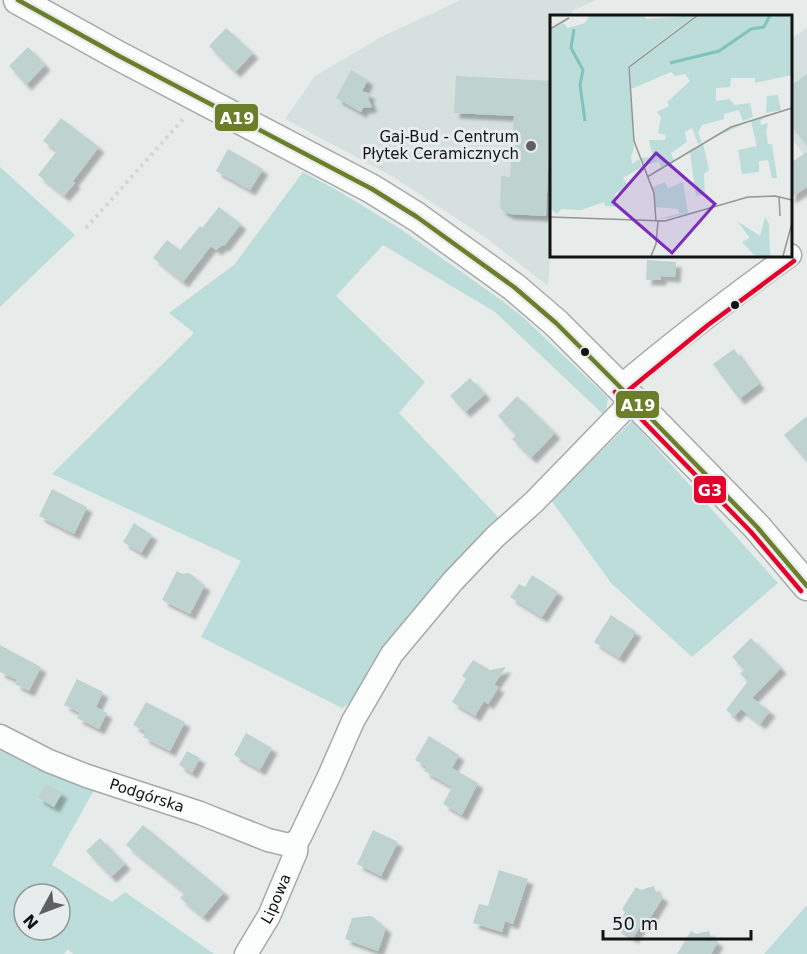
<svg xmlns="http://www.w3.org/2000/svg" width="807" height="954" font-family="'DejaVu Sans',sans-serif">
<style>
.built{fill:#d5e0df}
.green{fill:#bcddd9;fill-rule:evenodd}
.building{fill:#bed2d0;filter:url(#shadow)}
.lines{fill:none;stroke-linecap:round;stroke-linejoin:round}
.minor-casing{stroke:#a6a9a9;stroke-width:25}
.tertiary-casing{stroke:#a6a9a9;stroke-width:31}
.path{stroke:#d4d5d5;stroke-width:4;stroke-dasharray:3 4.5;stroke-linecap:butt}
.minor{stroke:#fbfcfc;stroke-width:22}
.tertiary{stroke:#fbfcfc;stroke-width:28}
.bus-1-casing{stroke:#e6edec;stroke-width:9}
.bus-2-casing{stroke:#e6edec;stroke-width:9}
.bus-1{stroke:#6b7e29;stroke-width:4.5}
.bus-2{stroke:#e4002b;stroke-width:4.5}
.poi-dot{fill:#5d605f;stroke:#e6edec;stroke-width:2}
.bus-dot{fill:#121414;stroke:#e6edec;stroke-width:2}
.labels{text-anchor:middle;stroke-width:6;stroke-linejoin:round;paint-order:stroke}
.poi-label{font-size:15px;fill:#121414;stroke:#e6edec;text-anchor:end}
.street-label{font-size:15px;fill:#121414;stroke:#e6edec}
.inset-river{fill:none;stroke:#80c3bd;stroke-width:3}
.inset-road{fill:none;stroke:#929695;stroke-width:1.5}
.view{fill:#7b2cbf;fill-opacity:0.15;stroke:#7b2cbf;stroke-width:3}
.inset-edge{fill:none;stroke:#121414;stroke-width:3}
.line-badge{stroke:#e6edec;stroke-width:2}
.badge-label{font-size:16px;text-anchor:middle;font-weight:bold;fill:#fff}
</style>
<defs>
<filter id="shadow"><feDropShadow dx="5.5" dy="5.5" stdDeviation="1.5" flood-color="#0004"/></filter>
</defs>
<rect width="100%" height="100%" fill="#e7eceb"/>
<g class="built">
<polygon points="461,0 596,0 572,11 571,16 552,16 552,237 548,286 485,237 390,175 285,119 315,76 381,37"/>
<polygon points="807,28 807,160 791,137 790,40"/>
</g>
<g class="green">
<polygon points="0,167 75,235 0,307"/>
<polygon points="303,172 340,192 399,228 504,302 526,320 608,398 605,416 495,312 383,245 336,296 425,382 399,413 502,521 353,701 342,708 201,637 241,561 52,474 194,333 169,313 234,265"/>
<polygon points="632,421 778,583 692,657 611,583 551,500"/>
<path d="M 0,749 L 94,790 L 52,865 L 112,902 L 125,892 L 214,954 L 73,954 L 68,949 L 64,954 L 0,954 ZM 24,894 L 60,894 L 60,930 L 24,930 Z"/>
<polygon points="807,905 807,954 764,954"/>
</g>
<g class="building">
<polygon points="226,28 253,53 235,72 209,46"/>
<polygon points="28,47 45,65 26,85 9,66"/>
<polygon points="351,70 368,80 362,91 370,94 368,98 372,107 363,108 361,112 336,98"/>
<polygon points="807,74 807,146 790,123 790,86"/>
<polygon points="456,76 552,81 546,216 510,214 503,211 500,208 501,176 510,177 514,116 454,113"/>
<polygon points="61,118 99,147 73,181 75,183 64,196 38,175 57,151 43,141"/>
<polygon points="228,149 263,169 250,190 216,171"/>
<polygon points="807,152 807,187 790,198 790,163"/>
<polygon points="219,207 241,224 224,246 222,245 216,250 211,246 183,282 153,258 167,240 180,250 200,226 202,228"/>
<polygon points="647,260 676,262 675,277 661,276 661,280 646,280"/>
<polygon points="734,349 759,384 739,399 713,364"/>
<polygon points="470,378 485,394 465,412 450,396"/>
<polygon points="517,396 555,433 531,458 512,439 516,435 498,416"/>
<polygon points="807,416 807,462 784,435"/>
<polygon points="52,489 87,507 74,534 39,516"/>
<polygon points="134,523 152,535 141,553 123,542"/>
<polygon points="177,571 182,574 189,573 195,577 199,582 205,585 190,614 162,600"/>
<polygon points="532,575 558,592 542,617 510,597 519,584 525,587"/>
<polygon points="611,615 636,632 619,658 594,642"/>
<polygon points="751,638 781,668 752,698 770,711 760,724 741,709 734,717 726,710 748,681 740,674 744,670 732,657"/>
<polygon points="0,645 41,667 29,691 15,684 17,680 0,672"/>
<polygon points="473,660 490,670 506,667 494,685 499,687 488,704 484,701 475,716 452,702 466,679 462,676"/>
<polygon points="77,679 103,692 96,707 107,713 99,729 77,718 80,713 64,705"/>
<polygon points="146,702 185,722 170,751 143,737 146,732 133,725"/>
<polygon points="246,733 272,748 260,770 234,755"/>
<polygon points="429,736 459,755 452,768 478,783 462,815 443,804 452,787 424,771 427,767 415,760"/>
<polygon points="187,751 200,758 192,773 179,765"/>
<polygon points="46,784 62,793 54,807 38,798"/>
<polygon points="143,825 224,892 203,917 180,898 185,893 126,845"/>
<polygon points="373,830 398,842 381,876 357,864"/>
<polygon points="100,838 125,864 111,877 86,851"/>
<polygon points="499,870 528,879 513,924 505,921 502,932 473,923 479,904 488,906"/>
<polygon points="654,886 656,892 663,897 646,925 643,922 633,938 616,927 625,912 622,909 636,887 641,890"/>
<polygon points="369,916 373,917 386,928 378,951 345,939 352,918"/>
<polygon points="691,931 696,934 709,931 711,937 718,942 711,954 677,954"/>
</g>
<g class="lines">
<defs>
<g id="minor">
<path d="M 620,387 C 675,340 732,297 790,255"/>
<path id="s1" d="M 0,736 L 49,761 L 87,776 L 200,813 L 268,840 L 289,845 L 297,841"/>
<path id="s2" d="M 246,954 L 269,916 L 296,852 L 297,841 L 300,837 L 329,776 L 353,721 L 392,654 L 453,581 L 495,537 L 534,502 L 633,400"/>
</g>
<polyline id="tertiary" points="18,0 119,56 372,189 417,217 514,287 556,323 627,394 757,527 807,586"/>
</defs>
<use href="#minor" class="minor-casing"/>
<use href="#tertiary" class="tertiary-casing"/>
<polyline class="path" points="86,228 185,117"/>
<use href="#minor" class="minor"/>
<use href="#tertiary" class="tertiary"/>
<defs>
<polyline id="bus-1" points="18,0 119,56 372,189 417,217 514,287 556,323 627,394 757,527 807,586"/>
<g id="bus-2">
<polyline points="615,392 751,532 801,591"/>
<polyline points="625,393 708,325 794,261"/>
</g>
</defs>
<use href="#bus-1" class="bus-1-casing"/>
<use href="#bus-2" class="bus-2-casing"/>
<use href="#bus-1" class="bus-1"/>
<use href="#bus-2" class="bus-2"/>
</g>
<circle class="poi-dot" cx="531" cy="146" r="6"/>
<g class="bus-dot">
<circle cx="735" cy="305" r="5"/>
<circle cx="585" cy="352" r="5"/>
</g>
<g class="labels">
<g class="poi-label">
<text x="519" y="142">Gaj-Bud - Centrum<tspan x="519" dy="17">Płytek Ceramicznych</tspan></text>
</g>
<g class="street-label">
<text dy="5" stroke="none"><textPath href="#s1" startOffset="159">Podgórska</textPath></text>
<text dy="5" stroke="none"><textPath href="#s2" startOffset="63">Lipowa</textPath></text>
</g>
</g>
<g transform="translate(550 15)">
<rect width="242" height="242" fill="#e7eceb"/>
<path d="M 40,0 L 94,0 L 96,4 L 146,0 L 78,51 L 84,132 L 81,142 L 82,149 L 89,144 L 92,152 L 73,163 L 78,170 L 65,179 L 67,192 L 55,191 L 54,187 L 31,195 L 11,194 L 7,199 L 0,193 L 0,14 L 14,8 L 17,13 L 35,8 ZM 149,0 L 241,0 L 241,60 L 205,68 L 205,63 L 181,63 L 180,72 L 166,73 L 166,86 L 179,84 L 185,90 L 200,88 L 203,102 L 193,106 L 189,95 L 174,99 L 174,104 L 152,110 L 148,118 L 152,127 L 148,129 L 142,113 L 135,117 L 137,127 L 121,138 L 124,146 L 111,152 L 109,146 L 93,151 L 90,143 L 103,142 L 99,125 L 115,125 L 116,120 L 108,118 L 111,103 L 107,97 L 119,91 L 117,87 L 140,66 L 135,59 L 125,61 L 121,57 L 81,74 L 80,50 ZM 228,80 L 231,95 L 216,98 L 217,81 ZM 218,99 L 210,106 L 211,110 L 218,108 L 216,117 L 218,129 L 222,129 L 227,163 L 222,163 L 218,145 L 209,146 L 209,157 L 192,159 L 188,135 L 207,131 L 201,106 L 156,126 L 181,112 ZM 153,128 L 159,155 L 154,159 L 155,180 L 146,181 L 140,137 ZM 115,167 L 118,173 L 133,167 L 138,198 L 119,203 L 107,204 L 129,199 L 128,194 L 106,192 L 103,172 ZM 215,202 L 219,209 L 220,241 L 205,241 L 192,227 L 200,223 L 187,206 L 210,221 Z" fill="#bcddd9"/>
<path class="inset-river" d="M 24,14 L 21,33 L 33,55 L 30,70 L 35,106M 120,48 L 169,36 L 201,14 L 214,12 L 220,0"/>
<path class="inset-road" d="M 0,14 L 19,3M 97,162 L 181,112 L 242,93M 229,181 L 230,201M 0,202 L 115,206 L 198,182 L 225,181 L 242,185M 106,206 L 104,178 L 84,126 L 79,52 L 148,0M 101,241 L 106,229 L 108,206M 233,241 L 242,208"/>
<path class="view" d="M 106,138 L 165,189 L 122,238 L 63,187 Z"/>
<rect width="242" height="242" class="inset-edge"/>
</g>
<g class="line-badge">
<rect x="214" y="103" width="45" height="29" rx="6" fill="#6b7e29"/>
<rect x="615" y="390" width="45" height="29" rx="6" fill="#6b7e29"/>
<rect x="693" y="475" width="34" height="29" rx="6" fill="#e4002b"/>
</g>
<g class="badge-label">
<text x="237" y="124">A19</text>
<text x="638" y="411">A19</text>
<text x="710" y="496">G3</text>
</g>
<g transform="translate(42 912) rotate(229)"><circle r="28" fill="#e6edec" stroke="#919696" stroke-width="1.5"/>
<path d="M0-4.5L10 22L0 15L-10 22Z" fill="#5d605f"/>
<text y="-9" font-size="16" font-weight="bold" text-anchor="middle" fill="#121414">N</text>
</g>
<path d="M603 930v9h148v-9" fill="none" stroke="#121414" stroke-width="3"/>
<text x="612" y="930" font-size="18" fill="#121414" stroke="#e6edec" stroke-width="4.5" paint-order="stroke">50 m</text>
</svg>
